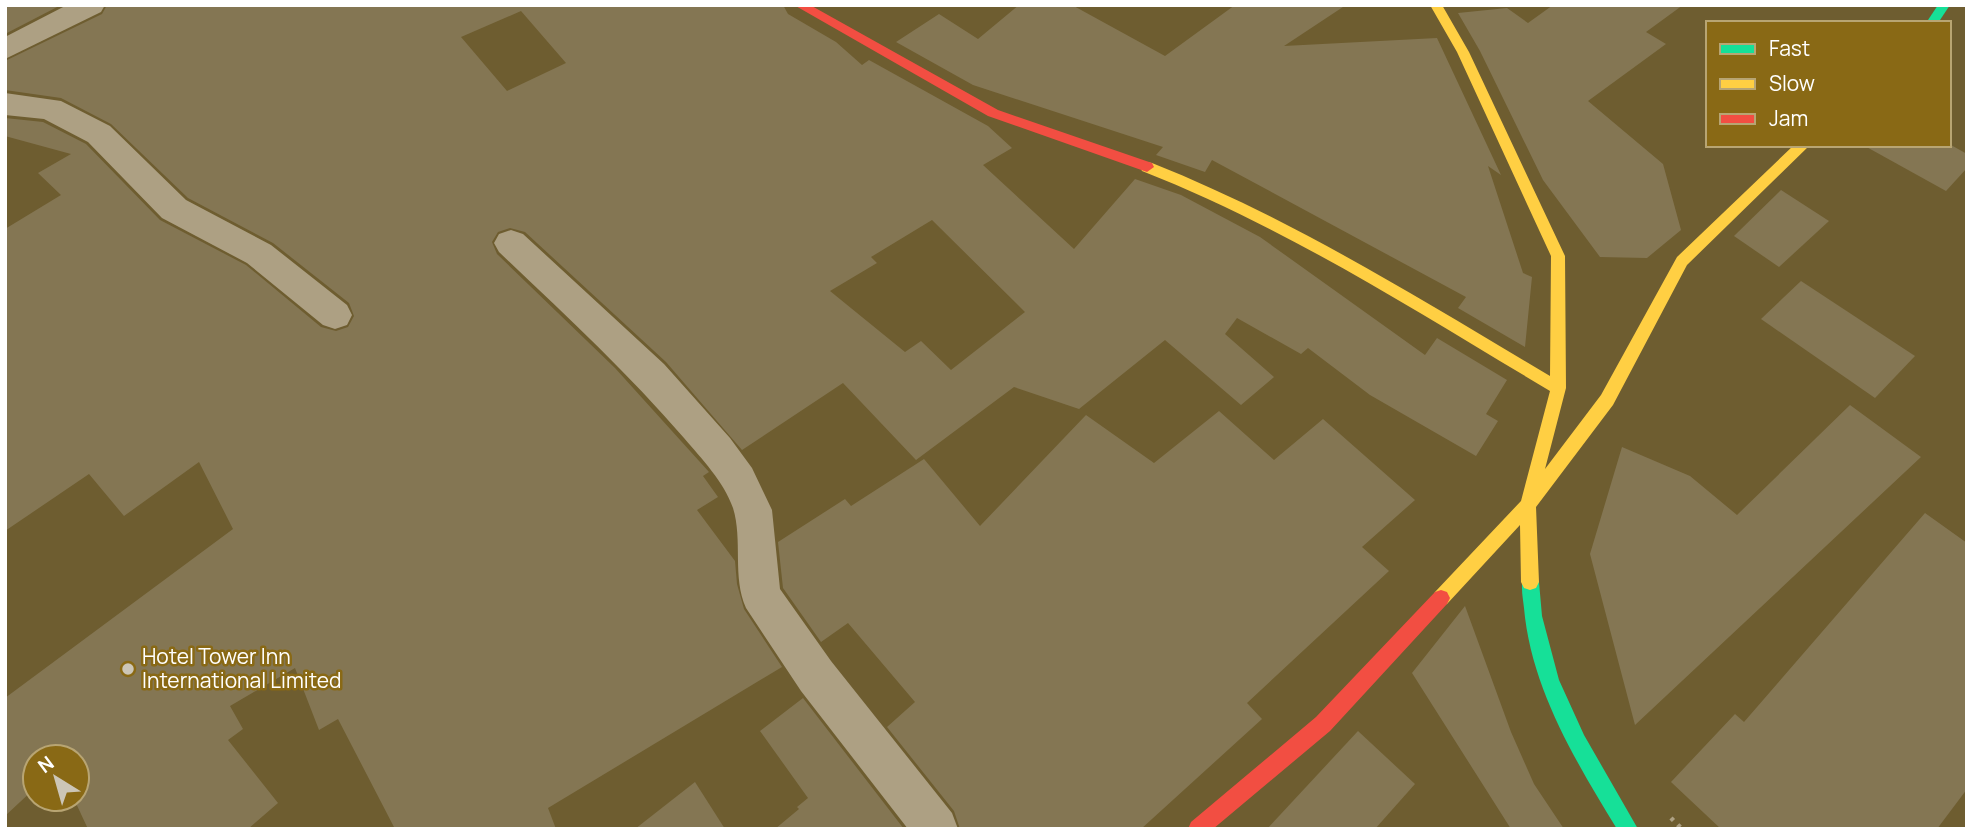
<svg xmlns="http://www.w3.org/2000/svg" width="1972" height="834" font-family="Manrope,sans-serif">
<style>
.building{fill:#847653;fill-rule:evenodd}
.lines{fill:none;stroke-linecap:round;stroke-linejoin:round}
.path{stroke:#ada083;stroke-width:4.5;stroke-dasharray:3.5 6;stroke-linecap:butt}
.street{fill:#ada083;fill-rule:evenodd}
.fast{fill:#16e098;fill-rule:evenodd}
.slow{fill:#ffcf43;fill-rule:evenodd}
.jam{fill:#f24e42;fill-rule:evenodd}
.poi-dot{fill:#ccc6b7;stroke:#896915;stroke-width:2.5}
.labels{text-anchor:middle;stroke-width:5;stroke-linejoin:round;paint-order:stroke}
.poi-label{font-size:21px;fill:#fff;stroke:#896915;text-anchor:start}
</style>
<rect width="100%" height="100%" fill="#6e5d30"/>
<g class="building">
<polygon points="5,5 61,5 5,34"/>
<path d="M 107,5 L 783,5 L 788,14 L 836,42 L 862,65 L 869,60 L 988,126 L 1012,148 L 983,165 L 1074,249 L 1135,179 L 1181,195 L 1260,237 L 1425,355 L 1437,338 L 1507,380 L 1486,414 L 1498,421 L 1476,456 L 1370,395 L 1308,348 L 1301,354 L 1237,318 L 1225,334 L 1274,377 L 1241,405 L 1165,340 L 1079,409 L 1014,387 L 916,460 L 843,383 L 742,450 L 666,362 L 525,232 L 510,228 L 498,232 L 492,242 L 497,254 L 615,368 L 709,472 L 703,476 L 718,497 L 697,510 L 735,561 L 737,584 L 744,609 L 782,667 L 548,808 L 556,829 L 395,829 L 338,719 L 319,730 L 295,668 L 230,706 L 243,729 L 228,740 L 278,803 L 248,829 L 88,829 L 74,799 L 77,799 L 77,757 L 35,757 L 35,788 L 5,816 L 5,698 L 233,529 L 199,462 L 124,516 L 89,474 L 5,531 L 5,229 L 61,195 L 38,173 L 71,154 L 5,136 L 5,118 L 43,122 L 86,144 L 160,220 L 246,265 L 321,327 L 336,331 L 348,327 L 354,316 L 349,303 L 273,243 L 188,198 L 111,124 L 61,98 L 5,90 L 5,61 L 102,14 ZM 521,11 L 566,63 L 507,91 L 461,37 ZM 932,220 L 1025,312 L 951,370 L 921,341 L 905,352 L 830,291 L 877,263 L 871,257 Z"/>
<polygon points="1019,5 1072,5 1165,56 1235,5 1346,5 1284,46 1437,38 1501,175 1488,166 1523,273 1532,277 1525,347 1458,308 1466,297 1212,160 1205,172 1156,155 1163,147 973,85 896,42 939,14 978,39"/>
<polygon points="1553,5 1683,5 1646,32 1666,44 1588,101 1663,164 1681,230 1647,258 1600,257 1543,180 1480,51 1458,13 1507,8 1528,23"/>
<polygon points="1863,145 1951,145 1967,154 1967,168 1946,191"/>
<polygon points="1781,190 1829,221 1779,267 1734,236"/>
<polygon points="1801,281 1915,356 1875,398 1761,319"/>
<polygon points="1850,405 1921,457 1635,725 1590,554 1622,447 1690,476 1737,515"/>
<polygon points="1219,411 1274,460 1323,419 1415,500 1362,547 1389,571 1247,703 1262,719 1141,829 960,829 954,811 887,727 915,702 848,623 821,642 783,588 778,542 845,499 851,506 924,459 980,526 1086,415 1154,463"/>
<polygon points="1925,513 1967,543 1967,789 1937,829 1721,829 1671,782 1735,714 1744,722"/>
<polygon points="1465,606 1511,732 1534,784 1564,829 1511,829 1412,673"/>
<polygon points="803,698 904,829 775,829 799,809 797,807 808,798 760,731"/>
<polygon points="1358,731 1415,784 1375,829 1267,829"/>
<polygon points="695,782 725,829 635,829"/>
</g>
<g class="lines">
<polyline class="path" points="1671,818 1682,829"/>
<g class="street">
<polygon points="67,5 105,5 101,12 5,59 5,37"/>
<polygon points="5,93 61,101 110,126 186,200 271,245 347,305 352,315 347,325 335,329 323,325 247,263 162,218 88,142 44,119 5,115"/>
<path d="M 511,230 L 523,234 L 664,364 L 730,438 L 752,468 L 772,510 L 780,589 L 831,661 L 952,813 L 958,829 L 908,829 L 801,691 L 746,608 C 732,577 743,540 733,508 C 724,482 702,459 684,438 C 627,372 563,313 499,252 L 494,243 L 499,234 Z"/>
</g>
<g class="fast">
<polygon points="1938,5 1950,5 1938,23 1926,23"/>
<path d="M 1530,574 L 1536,576 L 1539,582 L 1542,616 L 1559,680 L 1584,735 L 1638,829 L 1617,829 C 1576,762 1531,688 1524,608 C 1523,598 1520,586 1524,576 Z"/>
</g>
<path class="slow" d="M 1430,5 L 1442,5 L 1469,52 L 1565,256 L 1566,388 L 1545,469 L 1601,395 L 1677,257 L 1794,145 L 1810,145 L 1687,265 L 1613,405 L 1536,507 L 1539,582 L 1536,588 L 1530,590 L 1524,588 L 1521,582 L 1520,525 L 1447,604 L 1441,606 L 1435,604 L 1432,598 L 1435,592 L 1521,501 L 1550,391 C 1416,311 1287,228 1142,171 L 1140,167 L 1147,162 L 1152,163 C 1293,219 1420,299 1550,376 L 1551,256 L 1457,52 Z"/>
<g class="jam">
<polygon points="794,5 810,5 998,110 1152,163 1154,167 1147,172 988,116"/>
<polygon points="1441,590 1447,592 1450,598 1447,604 1330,731 1213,829 1188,829 1191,822 1316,717 1435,592"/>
</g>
</g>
<circle class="poi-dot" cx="128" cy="669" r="7"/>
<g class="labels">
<g class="poi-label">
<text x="142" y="664">Hotel Tower Inn<tspan x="142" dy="24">International Limited</tspan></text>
</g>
</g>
<rect width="1972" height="834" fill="none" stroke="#ffffff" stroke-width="14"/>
<rect x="1706" y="21" width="245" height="126" fill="#896915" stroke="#b8a573" stroke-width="2"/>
<rect x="1720" y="44" width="35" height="10" fill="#16e098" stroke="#b8a573" stroke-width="2"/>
<text x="1769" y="56" font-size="21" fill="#ffffff">Fast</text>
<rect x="1720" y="79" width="35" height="10" fill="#ffcf43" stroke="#b8a573" stroke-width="2"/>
<text x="1769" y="91" font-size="21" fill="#ffffff">Slow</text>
<rect x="1720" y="114" width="35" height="10" fill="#f24e42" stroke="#b8a573" stroke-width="2"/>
<text x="1769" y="126" font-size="21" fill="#ffffff">Jam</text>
<g transform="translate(56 778) rotate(323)"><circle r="33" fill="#896915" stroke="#b8a573" stroke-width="2"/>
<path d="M0-5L12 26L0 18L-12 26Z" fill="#ccc6b7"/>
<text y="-10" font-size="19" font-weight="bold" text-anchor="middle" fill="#ffffff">N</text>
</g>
</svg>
